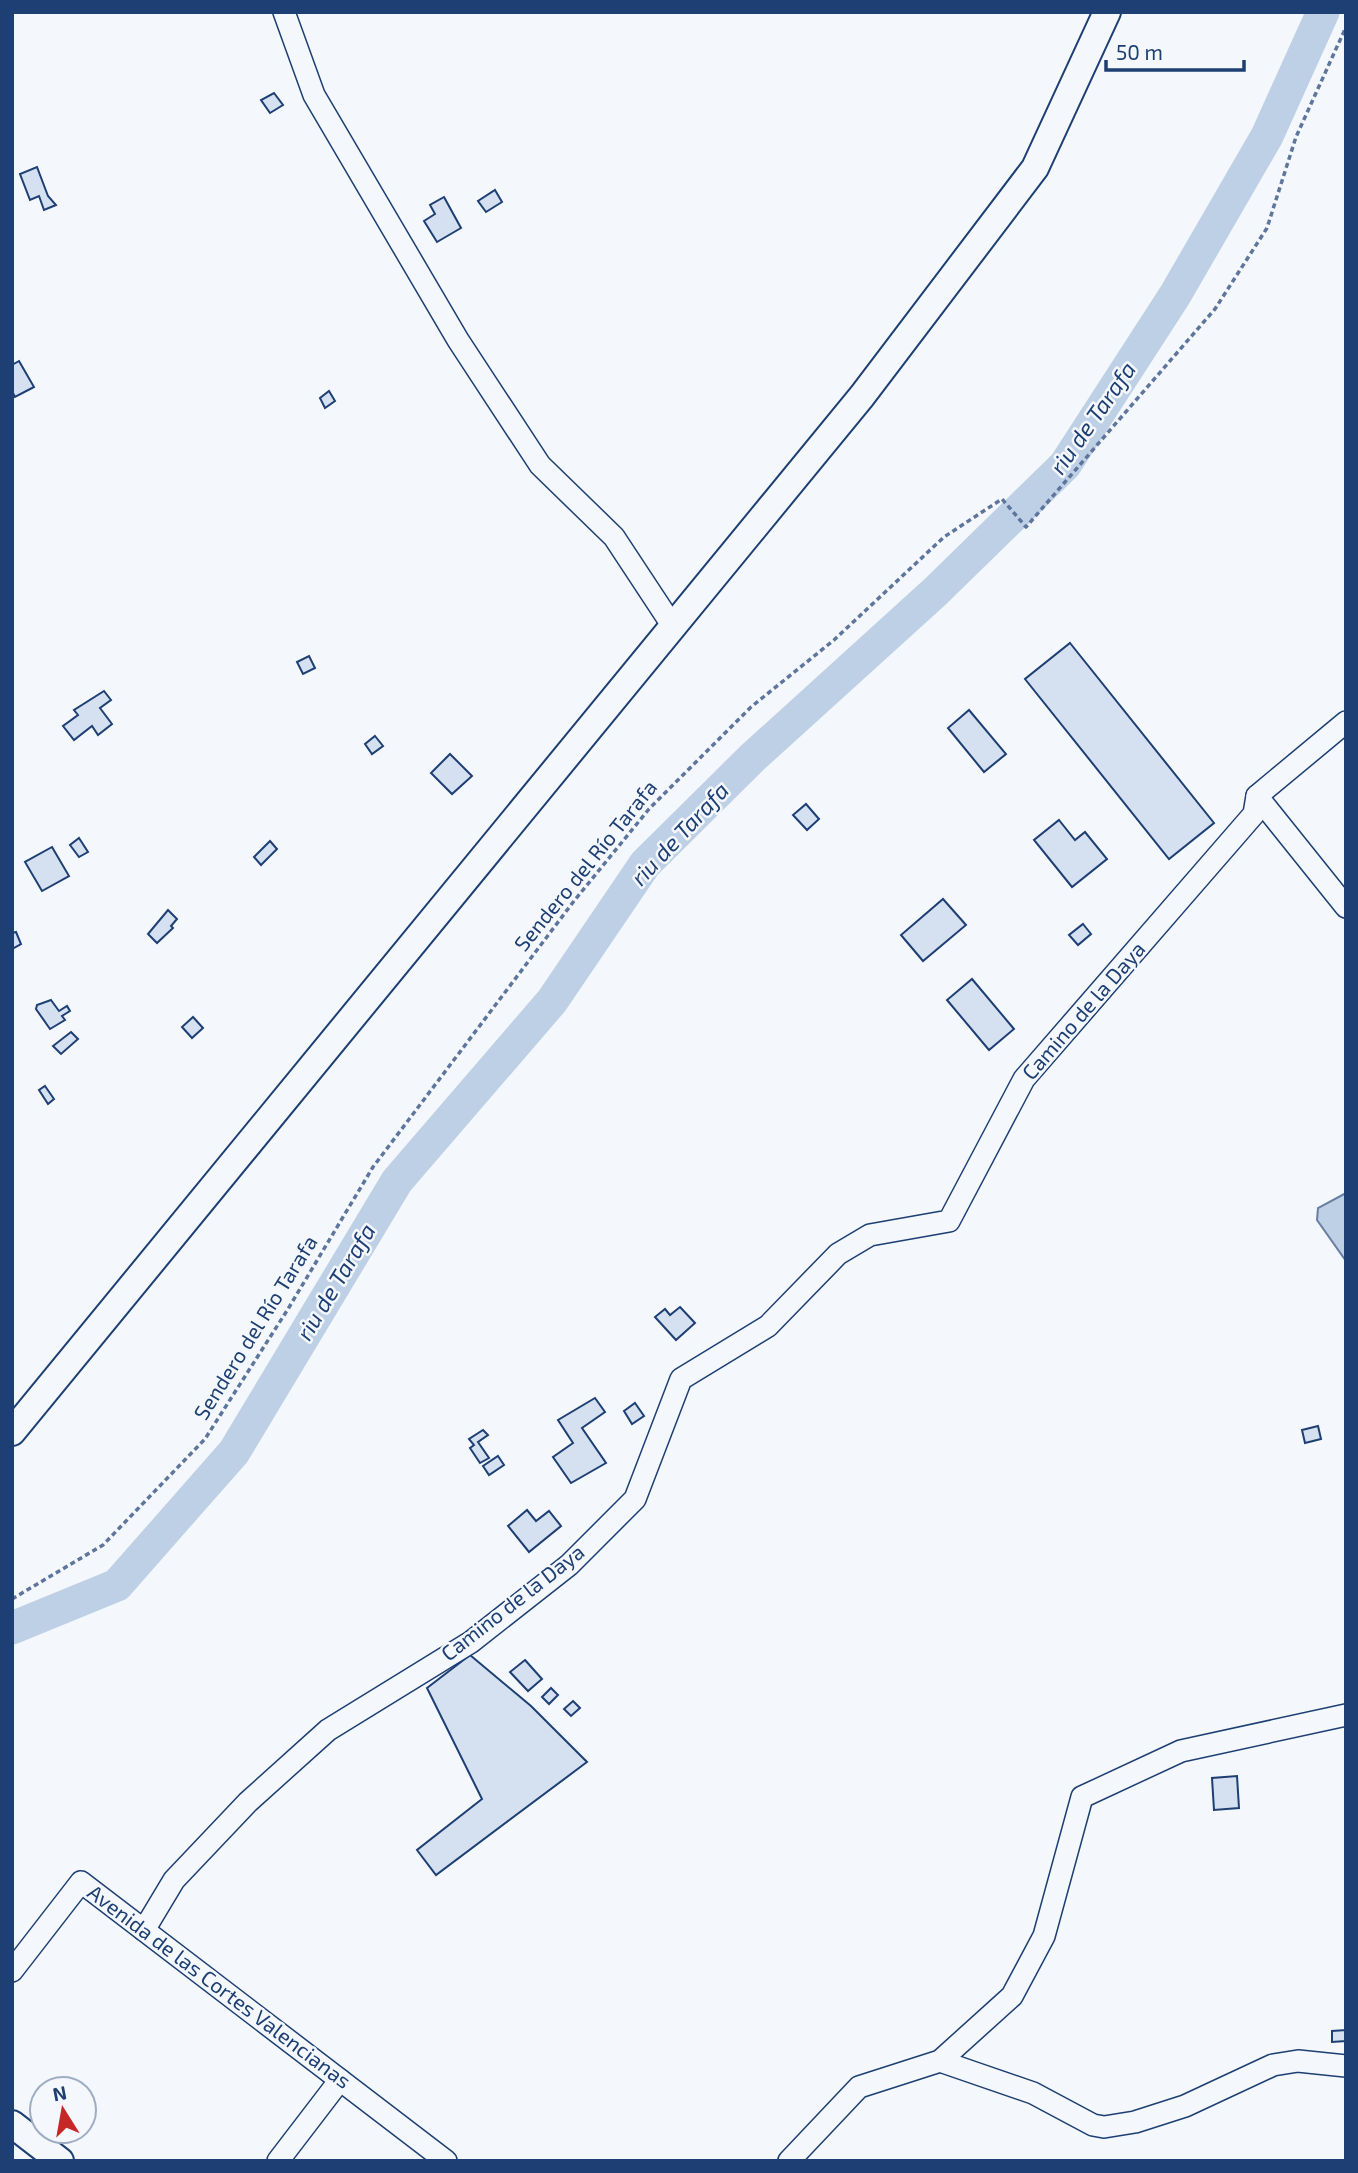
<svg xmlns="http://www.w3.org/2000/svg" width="1358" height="2173" font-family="'Exo 2',sans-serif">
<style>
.water{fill:#bed0e5;stroke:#687fa3;stroke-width:2}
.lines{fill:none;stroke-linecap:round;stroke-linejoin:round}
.river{stroke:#bed0e5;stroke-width:33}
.building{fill:#d5e0f0;stroke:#1d3f73;stroke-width:2}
.minor-casing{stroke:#1d3f73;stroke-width:24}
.major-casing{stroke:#1d3f73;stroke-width:30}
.path{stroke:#5e769c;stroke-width:3.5;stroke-dasharray:5 3.5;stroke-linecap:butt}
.minor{stroke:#f4f7fb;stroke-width:21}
.major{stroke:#f4f7fb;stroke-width:26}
.labels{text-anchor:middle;stroke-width:5;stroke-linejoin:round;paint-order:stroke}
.street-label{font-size:21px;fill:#1d3f73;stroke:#f4f7fb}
.water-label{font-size:23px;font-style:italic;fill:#1d3f73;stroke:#f4f7fb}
</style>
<rect width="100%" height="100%" fill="#f4f7fb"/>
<polygon class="water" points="1346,1193 1346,1261 1317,1220 1318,1208"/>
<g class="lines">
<polyline class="river" points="12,1628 117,1585 234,1452 397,1181 552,1001 645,864 752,758 935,592 1065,465 1175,295 1267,136 1323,12"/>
</g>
<g class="building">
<polygon points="274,93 283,105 270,113 261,100"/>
<polygon points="37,167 48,196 56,205 44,210 39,196 30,200 20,174"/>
<polygon points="495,190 502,202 486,212 478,201"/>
<polygon points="444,197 461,228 437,242 424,221 435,214 430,205"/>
<polygon points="19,361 34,387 15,397 12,391 12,365"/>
<polygon points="329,391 335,401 325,408 320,398"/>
<polygon points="1070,643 1214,823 1169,859 1025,679"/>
<polygon points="309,656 315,668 303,674 297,662"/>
<polygon points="104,691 111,700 100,708 112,724 98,735 92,726 74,740 63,726 78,715 74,710"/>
<polygon points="969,710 1006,754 984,772 948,728"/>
<polygon points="375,736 383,746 372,754 365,744"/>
<polygon points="450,754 472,776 452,794 431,773"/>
<polygon points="806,804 819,819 807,830 793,815"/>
<polygon points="1059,820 1075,840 1085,832 1107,859 1072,887 1034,840"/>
<polygon points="79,838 88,852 79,857 70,845"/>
<polygon points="270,841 277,849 261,865 254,857"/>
<polygon points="52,847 69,876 42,891 25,862"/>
<polygon points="943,899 966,925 923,961 901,935"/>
<polygon points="168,910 177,919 171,926 173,928 157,943 148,934"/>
<polygon points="1083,924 1091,934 1078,945 1069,935"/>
<polygon points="16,932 21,944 12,949 12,933"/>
<polygon points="972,979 1014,1029 989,1050 947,1000"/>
<polygon points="51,1000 59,1011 67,1006 70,1011 62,1016 65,1020 50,1029 36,1009 37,1005"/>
<polygon points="193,1017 203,1028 192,1038 182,1027"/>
<polygon points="71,1032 78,1039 61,1054 53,1046"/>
<polygon points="45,1086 54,1099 48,1104 39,1090"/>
<polygon points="680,1307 695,1323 676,1340 655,1317 665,1309 670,1315"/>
<polygon points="595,1398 605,1412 582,1428 606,1463 571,1483 553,1457 573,1443 558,1420"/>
<polygon points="635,1403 644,1416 632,1424 624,1411"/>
<polygon points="1318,1426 1321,1439 1305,1443 1302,1430"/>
<polygon points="483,1430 488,1435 478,1442 489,1458 480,1463 470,1448 474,1445 469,1439"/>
<polygon points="498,1456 504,1465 489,1475 483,1466"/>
<polygon points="527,1510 536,1521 549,1511 561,1526 529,1552 508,1526"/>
<polygon points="470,1655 531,1706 587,1762 436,1875 417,1850 482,1799 427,1688"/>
<polygon points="525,1660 542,1679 528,1691 510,1672"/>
<polygon points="551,1688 558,1695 549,1704 542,1697"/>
<polygon points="573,1701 580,1708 571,1716 564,1709"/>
<polygon points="1237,1776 1239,1808 1214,1810 1212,1778"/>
<polygon points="1346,2030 1346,2041 1332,2042 1332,2031"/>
</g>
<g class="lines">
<defs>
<g id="minor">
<polyline points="284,12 314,95 458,340 540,465 614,537 672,625"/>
<polyline points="1257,796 1346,907"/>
<polyline points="144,1930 174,1880 248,1802 328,1730 471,1642 569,1565 635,1499 681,1379 768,1326 838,1254 870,1235 949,1221 1024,1079 1254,814 1257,796 1346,722"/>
<polyline points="12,1971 81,1882 446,2161"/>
<polyline points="940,2061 1033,2093 1093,2125 1104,2127 1135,2122 1185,2106 1273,2065 1298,2061 1346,2066"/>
<polyline points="278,2161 340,2080"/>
<polyline points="789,2161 859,2087 940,2061 1012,1996 1044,1936 1082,1797 1181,1751 1346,1715"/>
</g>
<g id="major">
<polyline points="12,1432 862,396 1035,168 1107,12"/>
<polyline points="12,2124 60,2161"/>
</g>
</defs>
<use href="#minor" class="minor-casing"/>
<use href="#major" class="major-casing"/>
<polyline class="path" points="12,1599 103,1545 205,1439 288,1309 373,1167 574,901 649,809 751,707 834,640 944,537 1002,499 1026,527 1215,309 1267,228 1296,137 1346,27"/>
<use href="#minor" class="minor"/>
<use href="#major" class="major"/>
</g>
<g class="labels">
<g class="street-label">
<text transform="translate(586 866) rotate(-51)" y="7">Sendero del Río Tarafa</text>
<text transform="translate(1084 1011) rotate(-49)" y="7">Camino de la Daya</text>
<text transform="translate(256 1328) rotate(-58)" y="7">Sendero del Río Tarafa</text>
<text transform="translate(513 1603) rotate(-38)" y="7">Camino de la Daya</text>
<text transform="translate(219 1987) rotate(37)" y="7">Avenida de las Cortes Valencianas</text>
</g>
<g class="water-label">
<text transform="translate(1093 418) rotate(-55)" y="8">riu de Tarafa</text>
<text transform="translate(680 834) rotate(-47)" y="8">riu de Tarafa</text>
<text transform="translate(336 1282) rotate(-59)" y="8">riu de Tarafa</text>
</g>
</g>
<rect width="1358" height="2173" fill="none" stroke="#1d3f73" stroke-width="28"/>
<g transform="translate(63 2110) rotate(349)"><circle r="33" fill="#f4f7fb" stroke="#9eadc5" stroke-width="2"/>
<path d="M0-5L12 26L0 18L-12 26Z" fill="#c62828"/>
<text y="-10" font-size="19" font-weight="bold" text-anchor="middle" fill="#1d3f73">N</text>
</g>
<path d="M1106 60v10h138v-10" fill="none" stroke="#1d3f73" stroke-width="3.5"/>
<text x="1116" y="60" font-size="21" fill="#1d3f73" stroke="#f4f7fb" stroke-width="5" paint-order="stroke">50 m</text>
</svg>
